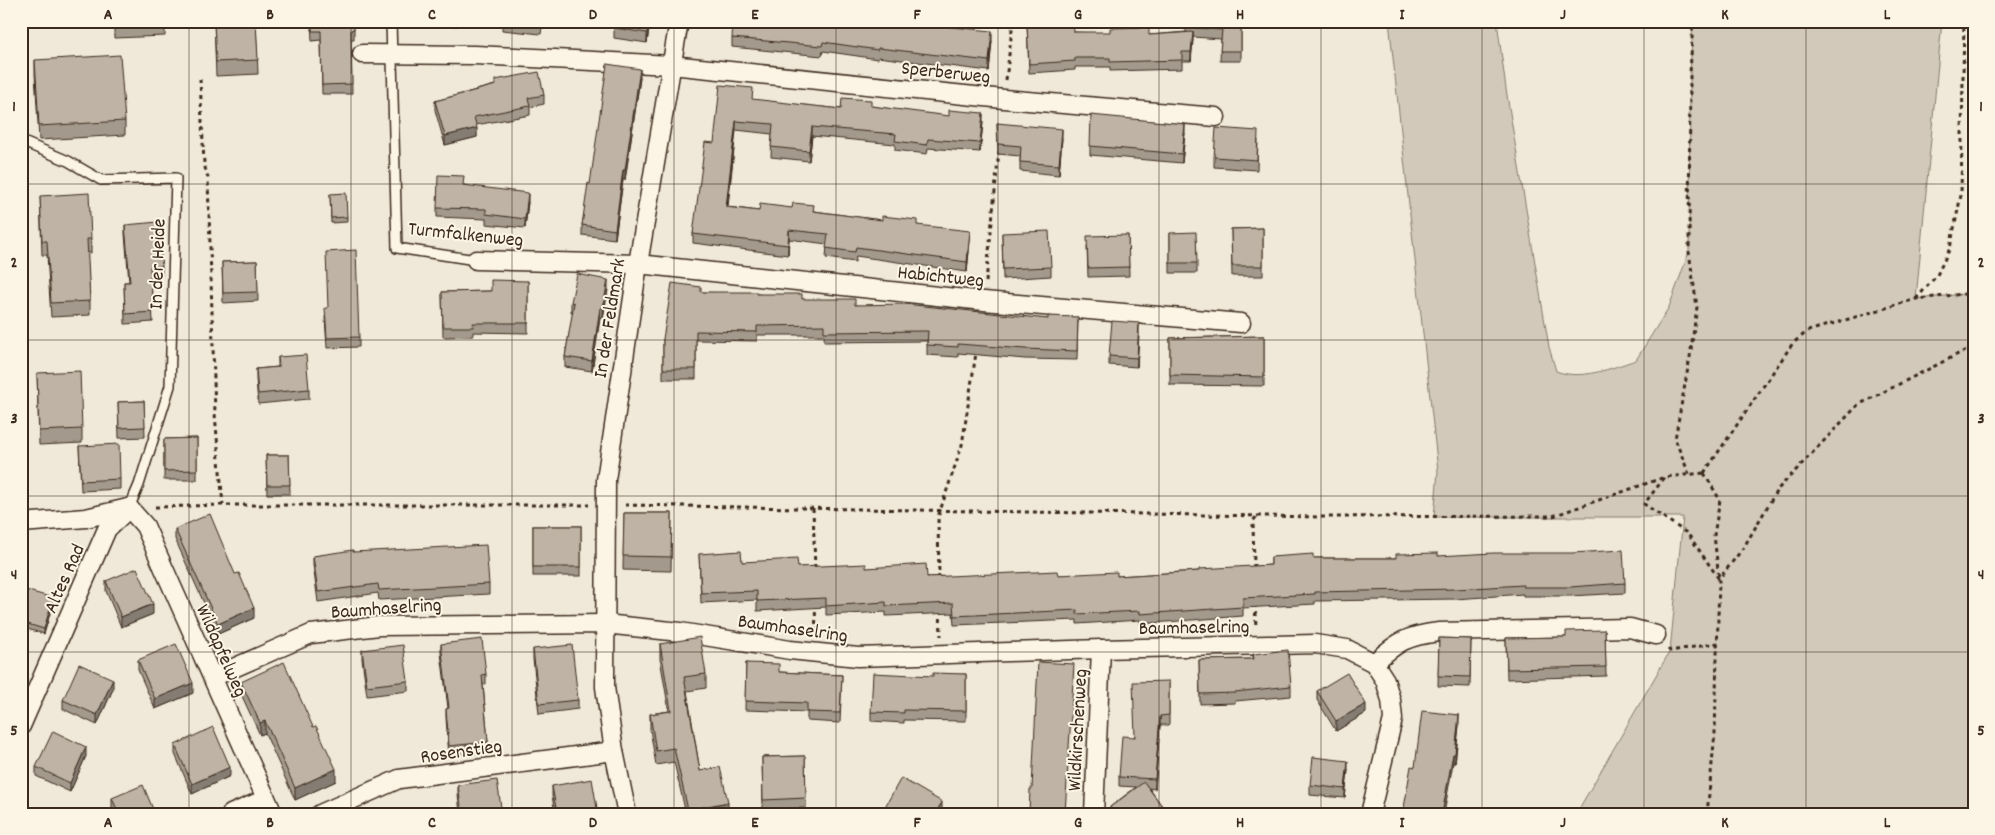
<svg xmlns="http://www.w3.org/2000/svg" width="1995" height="835" font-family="Dekko,sans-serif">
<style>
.green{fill:#d2c9ba;stroke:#867a6c}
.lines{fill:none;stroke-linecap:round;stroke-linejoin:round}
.service-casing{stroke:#3b2a1e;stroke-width:12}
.minor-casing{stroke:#3b2a1e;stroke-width:21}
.path{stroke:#3b2a1e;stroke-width:3;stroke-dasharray:4 4;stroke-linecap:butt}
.service{stroke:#fcf5e5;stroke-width:9}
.minor{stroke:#fcf5e5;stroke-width:18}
.wall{fill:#a39a8d;stroke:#3b2a1e}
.shaded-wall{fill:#857d73;stroke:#3b2a1e}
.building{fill:#beb3a4;stroke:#3b2a1e}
.grid{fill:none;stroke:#3b2a1e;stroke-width:1;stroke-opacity:0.55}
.labels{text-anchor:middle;stroke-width:4;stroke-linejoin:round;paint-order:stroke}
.street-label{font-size:20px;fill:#3b2a1e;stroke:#fcf5e5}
.neatline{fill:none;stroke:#3b2a1e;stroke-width:2}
.grid-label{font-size:16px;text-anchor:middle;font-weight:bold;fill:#3b2a1e}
</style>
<rect width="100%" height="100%" fill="#f0e9d9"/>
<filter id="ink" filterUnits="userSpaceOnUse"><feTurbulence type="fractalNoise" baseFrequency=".02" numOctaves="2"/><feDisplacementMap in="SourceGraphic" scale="10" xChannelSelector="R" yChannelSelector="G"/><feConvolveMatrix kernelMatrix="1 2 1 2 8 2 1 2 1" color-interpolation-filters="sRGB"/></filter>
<g filter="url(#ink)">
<path class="green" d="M 1389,21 L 1497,21 L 1506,89 L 1549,347 L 1556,371 C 1582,381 1611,368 1636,360 L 1669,307 L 1689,252 L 1690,74 L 1693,21 L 1942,21 L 1916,299 L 1974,293 L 1974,814 L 1576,814 L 1670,651 L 1683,517 L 1434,517 L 1438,471 Z"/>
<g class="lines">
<defs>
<g id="service">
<polyline points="391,21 397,248 476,260"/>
<polyline points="21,141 68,161 101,180 176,178 170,386 139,485 129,508"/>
</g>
<g id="minor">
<polyline points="362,54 475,55 671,65 1004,99 1216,117"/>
<polyline points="476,260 638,264 984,301 1241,323"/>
<polyline points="129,508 145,526 273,814"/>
<polyline points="21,523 86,518 128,508"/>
<path d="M 1374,663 C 1398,641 1407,636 1439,632 L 1630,628 L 1656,635"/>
<polyline points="213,677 311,634 379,626 605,624 680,632 790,650 858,657 1101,649 1315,644 1347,649 1374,663 1385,680 1391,700 1393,719 1370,814"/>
<polyline points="21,726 107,529 129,508"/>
<polyline points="231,814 266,799"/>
<polyline points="320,814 399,779 614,751"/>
<polyline points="627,814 614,751 605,687 606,480 638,264 679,21"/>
<polyline points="1094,814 1101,649"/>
</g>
</defs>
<use href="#service" class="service-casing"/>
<use href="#minor" class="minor-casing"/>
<g class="path">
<polyline points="200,79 204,164 208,178 215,414 223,505"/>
<polyline points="1006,80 1013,21"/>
<polyline points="986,282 999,151"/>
<polyline points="1916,299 1937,275 1950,248 1961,195 1964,21"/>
<polyline points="1704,473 1793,343 1808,331 1916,299 1974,293"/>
<polygon points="1704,473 1720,500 1714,535 1719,579 1688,534 1644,504 1665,477"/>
<polyline points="1689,474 1675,439 1690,357 1697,307 1689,252 1690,74 1693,21"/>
<polyline points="625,505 1321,517 1553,516 1665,477"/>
<polyline points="155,507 223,505 589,505"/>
<polyline points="813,508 815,570"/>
<polyline points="1254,568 1253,521 1257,516"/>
<polyline points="939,579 938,517 962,445 976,353"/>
<polyline points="815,604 816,635"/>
<polyline points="1255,604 1256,628"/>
<polyline points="940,610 941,636"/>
<polyline points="1668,649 1670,651 1718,643"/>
<polyline points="1707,814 1715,733 1719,579 1744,547 1777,490 1858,405 1974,346"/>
</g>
<use href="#service" class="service"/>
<use href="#minor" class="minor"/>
</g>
<g class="wall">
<polygon points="114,21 165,21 165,36 114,38"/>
<polygon points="214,21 256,21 258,74 216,76"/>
<polygon points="311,21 354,21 354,39 351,39 352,94 322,94 321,40 312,41"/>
<polygon points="433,21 457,21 457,26 433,23"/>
<polygon points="494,21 543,21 541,34 502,30 502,22"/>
<polygon points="650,21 647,43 614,38 614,28"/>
<polygon points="1186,21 1241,21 1241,61 1220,61 1221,39 1193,37 1191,61 1182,61 1182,69 1110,71 1110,67 1075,67 1075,70 1029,73 1027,24 1074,32 1149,35 1186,32"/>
<polygon points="942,26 992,41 989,71 878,57 878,59 823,51 822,56 732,47 732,38 908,27"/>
<polygon points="35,60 125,121 125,135 39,140 35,74"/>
<polygon points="640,78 625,180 623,180 615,239 582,235 582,225 590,184"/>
<polygon points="495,80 544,95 544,104 530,107 530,115 476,125 477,137 445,145 435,110 435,101 495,85"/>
<polygon points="753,100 841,109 871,106 983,122 980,152 928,148 927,154 895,150 895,144 812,136 809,161 771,157 772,134 736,130 728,207 759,211 814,211 917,225 970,241 967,272 856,256 855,262 826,258 827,244 789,239 788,255 693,243 693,234 714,143"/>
<polygon points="997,123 1062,138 1059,175 1020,171 1020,156 998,154"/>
<polygon points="1185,133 1182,163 1090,155 1090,146"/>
<polygon points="1258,140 1257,170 1214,167 1214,157"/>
<polygon points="464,185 528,202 525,228 486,224 486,219 437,217 437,208"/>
<polygon points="330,194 347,217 347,222 331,223"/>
<polygon points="40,196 91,239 91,253 87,253 90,301 90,315 51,317 47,255 42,255"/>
<polygon points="125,225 162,266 162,276 151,277 153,322 125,324 124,282 129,282 125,234"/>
<polygon points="1263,228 1263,276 1232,276 1231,229"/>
<polygon points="1002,233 1051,267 1051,276 1003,279"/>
<polygon points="1170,233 1197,263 1197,273 1170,273"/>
<polygon points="1128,235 1129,276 1088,277 1087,246"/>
<polygon points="257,261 258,301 223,303 222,262"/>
<polygon points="528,281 528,333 473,332 473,336 443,337 442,292 491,291"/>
<polygon points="608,289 603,318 600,318 592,371 565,367 565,357 573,312 571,312 571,302"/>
<polygon points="701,292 757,294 855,305 1048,319 1078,317 1077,360 1025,359 958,353 958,357 927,355 927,341 824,342 824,335 757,335 757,341 696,340 696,379 663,379 663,339"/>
<polygon points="328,308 359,337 359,347 327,348 325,317"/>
<polygon points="1139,333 1137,367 1109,365 1109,356"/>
<polygon points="1264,336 1264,386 1170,385 1170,338"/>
<polygon points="278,357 309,389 309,399 258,404 256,379 256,369 278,367"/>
<polygon points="37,373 82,429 82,443 39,445"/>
<polygon points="144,401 145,437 119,438 118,402"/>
<polygon points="197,438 197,480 164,480 164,439"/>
<polygon points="79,446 120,479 120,489 81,491"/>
<polygon points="266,455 289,455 290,494 267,494"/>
<polygon points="624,513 672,513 671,571 623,570"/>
<rect x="533" y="526" width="48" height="50"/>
<polygon points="175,529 254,618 218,634 175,539"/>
<polygon points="353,552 489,584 489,594 379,600 378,593 318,602 313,565 313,556"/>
<polygon points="699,554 742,562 798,567 866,568 927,577 1058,575 1117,576 1199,571 1271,565 1271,557 1313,558 1396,558 1438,556 1625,583 1625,593 1570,596 1523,596 1523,594 1456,599 1315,601 1315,604 1243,608 1243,616 1140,624 1140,620 1077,624 1077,620 954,625 953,613 886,616 886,612 826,615 826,607 757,611 757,600 701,603"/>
<polygon points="106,581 153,614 121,627 106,591"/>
<polygon points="21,602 53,603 44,634 21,627"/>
<polygon points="1605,630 1606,676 1507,679 1506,638 1566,637"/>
<polygon points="1439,638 1471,639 1470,687 1438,686"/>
<polygon points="441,644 486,674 486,684 483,684 488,742 488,752 449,756 446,718 446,709 448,708 441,653"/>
<polygon points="660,644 706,674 706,688 687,691 700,771 728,814 686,814 674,762 656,765 650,729 650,714 669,711 660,659"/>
<polygon points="533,649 578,700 578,709 539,714 533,659"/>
<polygon points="362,650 408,681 408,691 367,696 362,659"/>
<polygon points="1253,654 1291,686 1291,696 1235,701 1235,703 1200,704 1199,660 1253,659"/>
<polygon points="138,660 193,693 155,709 138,670"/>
<polygon points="746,663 779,672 842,675 840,723 807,721 807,712 745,710"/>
<polygon points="966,674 966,721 904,720 904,723 871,721 871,712 933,676"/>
<polygon points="1169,681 1169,725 1160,725 1155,789 1149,788 1168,814 1110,814 1110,807 1136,787 1119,786 1119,777 1134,737"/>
<polygon points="241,682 336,781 295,800 265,733 260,735 241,694"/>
<polygon points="113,689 97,725 63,709 63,700"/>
<polygon points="1317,691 1366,713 1336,731 1317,700"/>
<polygon points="1459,725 1455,763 1415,767"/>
<polygon points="175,745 230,776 192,794 175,754"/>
<polygon points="86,756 70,792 36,776 36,767"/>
<polygon points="805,756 806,808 763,809 762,757"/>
<polygon points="1348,770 1345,798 1310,795 1310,785"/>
<polygon points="458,785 502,814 460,814 458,794"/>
<polygon points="552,786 598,814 555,814 552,796"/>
<polygon points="112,798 155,814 115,814 112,808"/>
</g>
<g class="shaded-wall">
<polygon points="649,21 650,21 647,43 647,33"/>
<polygon points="992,31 992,41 989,71 989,61"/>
<polygon points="1193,32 1193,41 1191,61 1191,52"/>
<polygon points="640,69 640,78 625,180 625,170"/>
<polygon points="983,113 983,122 980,152 980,143"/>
<polygon points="736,121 736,130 726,217 726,207"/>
<polygon points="1185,124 1185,133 1182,163 1182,154"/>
<polygon points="812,127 812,136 809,161 809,151"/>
<polygon points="477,128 477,137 445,145 445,136"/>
<polygon points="1062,129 1062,138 1059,175 1059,165"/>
<polygon points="623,170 623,180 615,239 615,230"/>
<polygon points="528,193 528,202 525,228 525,219"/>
<polygon points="789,230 789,239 788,255 788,245"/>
<polygon points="970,231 970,241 967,272 967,262"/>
<polygon points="608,280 608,289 603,318 603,308"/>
<polygon points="600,308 600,318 592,371 592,361"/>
<polygon points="1139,323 1139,333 1137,367 1137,358"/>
<polygon points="53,598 53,603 44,634 44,629"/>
<polygon points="153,604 153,614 121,627 121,617"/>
<polygon points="254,608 254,618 218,634 218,624"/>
<polygon points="113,679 113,689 97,725 97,715"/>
<polygon points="193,683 193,693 155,709 155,699"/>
<polygon points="1366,704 1366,713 1336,731 1336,721"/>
<polygon points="1459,715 1459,725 1455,763 1455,754"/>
<polygon points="1160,716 1160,725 1155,789 1155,779"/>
<polygon points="265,721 265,733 260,735 260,723"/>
<polygon points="86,747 86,756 70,792 70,783"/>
<polygon points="1453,754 1453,763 1444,814 1442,814"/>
<polygon points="1348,761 1348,770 1345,798 1345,789"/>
<polygon points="230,767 230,776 192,794 192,784"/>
<polygon points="336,769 336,781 295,800 295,788"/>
<polygon points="728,802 728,814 688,814 688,810"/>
<polygon points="942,802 942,811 941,814 935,814"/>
</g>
<g class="building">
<polygon points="114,21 165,21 165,22 114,24"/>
<polygon points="214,21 256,21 258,60 216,62"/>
<polygon points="312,21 354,21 354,29 351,30 352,84 322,85 321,31 312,31"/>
<polygon points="502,21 542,21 541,25"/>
<polygon points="615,21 649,21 647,33 614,28"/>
<polygon points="733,21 861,21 908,27 909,21 925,21 942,23 942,26 992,31 989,61 878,48 878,50 823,42 822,46 732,38"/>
<polygon points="1186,21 1241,21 1241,51 1220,51 1222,30 1186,27"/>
<polygon points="1073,22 1074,32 1110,32 1110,28 1149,27 1149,35 1193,32 1191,52 1182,52 1182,60 1110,62 1110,58 1075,58 1075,61 1029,64 1027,24"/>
<polygon points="120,55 125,121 39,126 35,60"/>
<polygon points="607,64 640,69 625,170 623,170 615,230 582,225 588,183 590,184"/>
<polygon points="539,72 544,95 528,98 530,106 474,117 477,128 445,136 435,101 496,85 495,80"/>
<polygon points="720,85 753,88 752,99 841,109 842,98 871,100 871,106 949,116 949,110 983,113 980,143 928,139 927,145 895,141 896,134 812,127 809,151 771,147 773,124 736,121 726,207 759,211 760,204 792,208 793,203 814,205 813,211 882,220 882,216 917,220 917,225 970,231 967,262 856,247 855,252 826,248 828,234 789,230 788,245 693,234 705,142 714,143"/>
<polygon points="1091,115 1185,124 1182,154 1090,146"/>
<polygon points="997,123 1062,129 1059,165 1020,162 1021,146 998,144"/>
<polygon points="1216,128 1258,131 1257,160 1214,157"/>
<polygon points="438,175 464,176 463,185 528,193 525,219 486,214 486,209 437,208"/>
<polygon points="89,193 91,239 87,239 90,301 51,303 47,241 42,241 40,196"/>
<polygon points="346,193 347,217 331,218 330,194"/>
<polygon points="158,222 162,266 150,267 153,312 125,314 124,282 130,282 125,225"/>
<polygon points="1263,228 1263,266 1232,266 1231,229"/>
<polygon points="1049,231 1051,267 1003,269 1002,233"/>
<polygon points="1196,232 1197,263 1170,263 1170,233"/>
<polygon points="1128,235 1129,267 1088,268 1087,236"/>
<polygon points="356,250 359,337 327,338 325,308 328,308 326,252"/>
<polygon points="257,261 258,292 223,293 222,262"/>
<polygon points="577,274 608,280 603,308 600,308 592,361 565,357 574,303 571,302"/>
<polygon points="491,280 528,281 528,323 473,323 473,327 443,327 442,292 491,291"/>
<polygon points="672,283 701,287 701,292 757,292 757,294 802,294 802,299 855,299 855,305 905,304 1048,319 1048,316 1078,317 1077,351 1025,349 958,344 958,347 927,345 928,331 824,332 824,325 757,326 757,332 696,331 696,369 663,369 663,339"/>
<polygon points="1112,321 1139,323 1137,358 1109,356"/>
<polygon points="1264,336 1264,377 1170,375 1170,338"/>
<polygon points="306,355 309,389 258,394 256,369 279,367 278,357"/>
<polygon points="80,371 82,429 39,431 37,373"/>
<polygon points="144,401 145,427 119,428 118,402"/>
<polygon points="197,438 197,470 164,471 164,439"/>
<polygon points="119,444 120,479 81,481 79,446"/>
<polygon points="266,455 289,455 290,485 267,485"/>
<polygon points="624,513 672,513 671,557 623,556"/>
<polygon points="210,514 235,574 239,573 254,608 218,624 175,529"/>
<rect x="533" y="526" width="48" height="41"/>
<polygon points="486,545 489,584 379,590 378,584 318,592 313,556 353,550 353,552"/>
<polygon points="1623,550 1625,583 1570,587 1523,587 1523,585 1456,589 1315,592 1315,594 1243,598 1243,607 1140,614 1140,611 1077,614 1077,610 954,616 953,603 886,606 886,602 826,606 826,598 757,601 757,591 701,593 699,554 741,551 742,562 797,559 798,567 866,564 866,568 926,564 927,577 1057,571 1058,575 1117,572 1117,576 1199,571 1199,569 1271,565 1271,557 1313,554 1313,558 1396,558 1396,554 1438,553 1438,556 1493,553 1572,553"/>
<polygon points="137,568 153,604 121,617 106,581"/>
<polygon points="25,590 53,598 44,629 21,622 21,602"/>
<polygon points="1605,630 1606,667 1507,669 1506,638 1566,637 1566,631"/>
<polygon points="700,637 706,674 684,677 700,771 720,767 728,802 688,810 674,748 656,751 650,714 671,711 660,644"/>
<polygon points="1439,638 1471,639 1470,677 1438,676"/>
<polygon points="482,639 486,674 482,675 488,742 449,746 446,709 449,708 441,644"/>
<polygon points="176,644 193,683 155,699 138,660"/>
<polygon points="403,645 408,681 367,686 362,650"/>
<polygon points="572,645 578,700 539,704 533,649"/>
<polygon points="1288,650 1291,686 1235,692 1235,693 1200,694 1199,660 1254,659 1253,654"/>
<polygon points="284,662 313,727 316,726 336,769 295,788 265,721 260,723 241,682"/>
<polygon points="1038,662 1074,664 1065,814 1029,814 1030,789 1032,789"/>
<polygon points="746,663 779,664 779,672 842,675 840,713 807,712 807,703 745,701"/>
<polygon points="79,664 113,679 97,715 63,700"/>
<polygon points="873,673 933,676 933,673 966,674 966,711 904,710 904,713 871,712"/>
<polygon points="1347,673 1366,704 1336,721 1317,691"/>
<polygon points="1169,681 1169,715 1160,716 1155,779 1119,777 1122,736 1135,737 1133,682"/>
<polygon points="1422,711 1459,715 1455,754 1453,754 1442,814 1403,814 1411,766 1415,767"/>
<polygon points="213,727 230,767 192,784 175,745"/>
<polygon points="53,731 86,747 70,783 36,767"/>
<polygon points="805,756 806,798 763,800 762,757"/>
<polygon points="1313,757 1348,761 1345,789 1310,785"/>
<polygon points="901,778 942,802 935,814 881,814"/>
<polygon points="592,779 598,814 557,814 552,786"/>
<polygon points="497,780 502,814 462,814 458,785"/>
<polygon points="1144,782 1168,814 1115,814 1110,807"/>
<polygon points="143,785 155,814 119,814 112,798"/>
<polygon points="354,810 356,814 345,814"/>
</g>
</g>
<path class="grid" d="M 189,21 L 189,814M 351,21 L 351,814M 512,21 L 512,814M 674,21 L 674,814M 836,21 L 836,814M 998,21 L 998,814M 1159,21 L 1159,814M 1321,21 L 1321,814M 1482,21 L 1482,814M 1644,21 L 1644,814M 1806,21 L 1806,814M 21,184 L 1974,184M 21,340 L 1974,340M 21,496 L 1974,496M 21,652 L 1974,652"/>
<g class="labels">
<g class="street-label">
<text transform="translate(946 71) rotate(6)" y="7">Sperberweg</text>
<text transform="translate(466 233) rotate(6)" y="7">Turmfalkenweg</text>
<text transform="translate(156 264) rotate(-88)" y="7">In der Heide</text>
<text transform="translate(941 275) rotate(6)" y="7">Habichtweg</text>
<text transform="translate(608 318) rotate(-81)" y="7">In der Feldmark</text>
<text transform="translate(63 578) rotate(-66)" y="7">Altes Rad</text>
<text transform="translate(386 607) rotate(-4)" y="7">Baumhaselring</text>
<text transform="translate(1194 626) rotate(-1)" y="7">Baumhaselring</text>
<text transform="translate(793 627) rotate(8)" y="7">Baumhaselring</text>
<text transform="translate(223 650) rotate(66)" y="7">Wildapfelweg</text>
<text transform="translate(1076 730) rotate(-87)" y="7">Wildkirschenweg</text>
<text transform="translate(461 750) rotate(-8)" y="7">Rosenstieg</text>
</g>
</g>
<rect width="1995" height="835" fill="none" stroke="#fcf5e5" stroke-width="55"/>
<rect x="28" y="28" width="1940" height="780" class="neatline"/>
<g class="grid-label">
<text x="108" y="19">A</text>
<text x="270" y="19">B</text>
<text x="432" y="19">C</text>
<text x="593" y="19">D</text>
<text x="755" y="19">E</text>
<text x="917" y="19">F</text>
<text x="1078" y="19">G</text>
<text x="1240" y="19">H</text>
<text x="1402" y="19">I</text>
<text x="1563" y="19">J</text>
<text x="1725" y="19">K</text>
<text x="1887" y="19">L</text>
<text x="14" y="111">1</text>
<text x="1981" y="111">1</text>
<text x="14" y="267">2</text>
<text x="1981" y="267">2</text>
<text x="14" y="423">3</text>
<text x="1981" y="423">3</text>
<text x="14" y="579">4</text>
<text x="1981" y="579">4</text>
<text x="14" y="735">5</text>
<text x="1981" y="735">5</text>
<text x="108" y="827">A</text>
<text x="270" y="827">B</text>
<text x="432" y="827">C</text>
<text x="593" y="827">D</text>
<text x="755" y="827">E</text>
<text x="917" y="827">F</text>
<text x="1078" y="827">G</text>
<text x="1240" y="827">H</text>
<text x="1402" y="827">I</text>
<text x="1563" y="827">J</text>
<text x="1725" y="827">K</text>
<text x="1887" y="827">L</text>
</g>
</svg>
